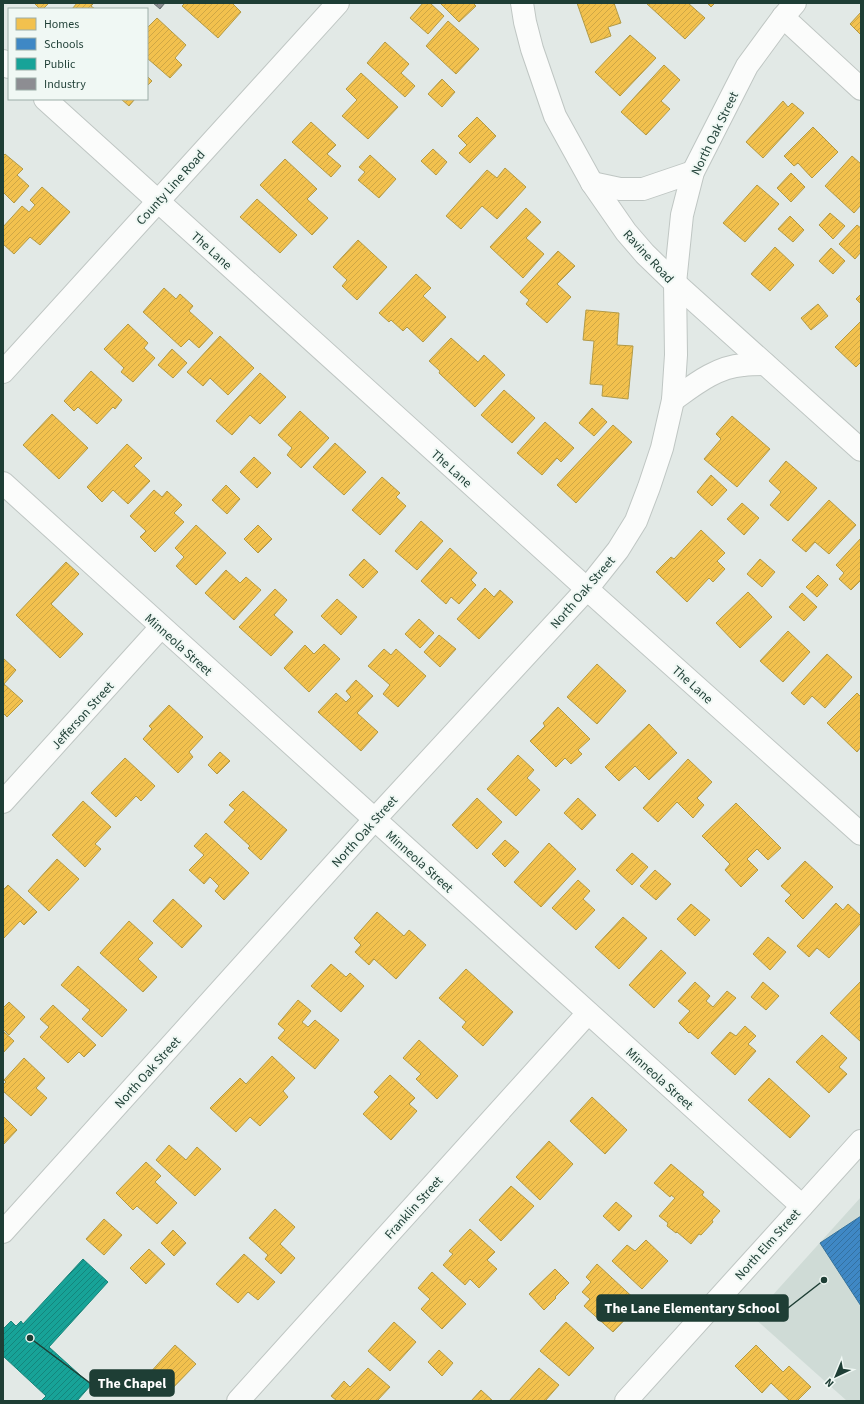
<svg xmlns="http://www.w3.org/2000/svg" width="864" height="1404" font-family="'Source Sans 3',sans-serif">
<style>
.built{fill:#cfdbd6}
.homes{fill:url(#homes-hatch);stroke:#b29a46}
.schools{fill:url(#schools-hatch);stroke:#35729a}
.public{fill:url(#public-hatch);stroke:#19857a}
.industry{fill:url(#industry-hatch);stroke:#6c7576}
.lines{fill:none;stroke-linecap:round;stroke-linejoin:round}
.minor-casing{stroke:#bfc6c3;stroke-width:24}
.minor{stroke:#fbfcfb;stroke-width:22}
.labels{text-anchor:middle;stroke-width:4;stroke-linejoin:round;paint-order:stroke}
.street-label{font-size:13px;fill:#1e3e35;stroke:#f0f8f4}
.leader{fill:none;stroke:#1e3e35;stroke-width:1.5}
.callout-dot{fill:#1e3e35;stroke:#f0f8f4;stroke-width:1.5}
.callout{fill:#1e3e35;stroke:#1e3e35;stroke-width:1.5}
.callout-label{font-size:14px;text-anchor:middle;font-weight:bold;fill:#fff}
</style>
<defs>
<pattern id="homes-hatch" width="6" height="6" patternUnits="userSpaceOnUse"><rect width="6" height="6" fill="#f2c14e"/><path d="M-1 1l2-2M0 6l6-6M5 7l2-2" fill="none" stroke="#cfa745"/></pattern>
<pattern id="schools-hatch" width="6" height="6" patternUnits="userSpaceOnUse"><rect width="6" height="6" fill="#3f88c5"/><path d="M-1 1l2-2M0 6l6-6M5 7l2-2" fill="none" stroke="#3471a1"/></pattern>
<pattern id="public-hatch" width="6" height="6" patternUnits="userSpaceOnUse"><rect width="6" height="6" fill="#17a398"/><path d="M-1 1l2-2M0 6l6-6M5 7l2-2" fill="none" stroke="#14867d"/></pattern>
<pattern id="industry-hatch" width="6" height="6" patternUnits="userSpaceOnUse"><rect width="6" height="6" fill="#8d8d92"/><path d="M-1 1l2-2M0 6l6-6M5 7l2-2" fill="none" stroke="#737578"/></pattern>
</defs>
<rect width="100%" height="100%" fill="#e2e9e6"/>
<polygon class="built" points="861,1197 861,1401 847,1401 753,1317"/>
<g class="homes">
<polygon points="34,3 49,3 43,9 40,9"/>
<polygon points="77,3 94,3 91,6 95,9 72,9"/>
<polygon points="185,3 232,3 241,12 218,38 182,6"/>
<polygon points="423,3 430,3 444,16 428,34 410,18"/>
<polygon points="440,3 473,3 476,6 459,22"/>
<polygon points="577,3 614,3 621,23 608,27 611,36 591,43"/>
<polygon points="646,3 688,3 705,18 685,39"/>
<polygon points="707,3 715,3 711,7"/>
<polygon points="861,12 861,35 850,24"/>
<polygon points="157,18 186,45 175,58 182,65 170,78 147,58 147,28"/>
<polygon points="448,21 479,49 456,74 426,46"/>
<polygon points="630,35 656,58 620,96 595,72"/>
<polygon points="385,42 409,64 401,73 415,86 405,97 367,63"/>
<polygon points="664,65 680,80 661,101 670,109 646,135 621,112"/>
<polygon points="361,73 398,107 368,139 342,116 357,100 346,89"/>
<polygon points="147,76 152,81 147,86"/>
<polygon points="442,79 455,92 442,107 428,94"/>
<polygon points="121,99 135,99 129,106"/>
<polygon points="783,101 788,107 792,103 804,113 763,158 746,142"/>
<polygon points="477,117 496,136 470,163 459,153 467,145 458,136"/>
<polygon points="311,122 336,145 327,154 341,166 331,177 292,142"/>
<polygon points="813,127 838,152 812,178 798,163 794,166 784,156"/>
<polygon points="433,149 447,162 436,175 421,161"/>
<polygon points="5,154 23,169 17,175 29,186 14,203 3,192 3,156"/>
<polygon points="370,155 396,179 379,198 358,180 365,172 359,167"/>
<polygon points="852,156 861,164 861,205 854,213 825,186"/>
<polygon points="285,159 317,189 307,199 328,218 312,235 260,185"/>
<polygon points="505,168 526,187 497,219 482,206 461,229 446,216 487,170 497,178"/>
<polygon points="791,173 805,187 791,202 777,188"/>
<polygon points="757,185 779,204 745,242 723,223"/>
<polygon points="42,187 70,212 40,245 30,237 14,254 3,244 3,227 22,206 29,212 35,205 30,200"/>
<polygon points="257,199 297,235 280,253 240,217"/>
<polygon points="526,208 541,222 526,238 544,254 523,278 490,247"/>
<polygon points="830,213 845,226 833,239 819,225"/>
<polygon points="790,216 804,230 793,242 778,229"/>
<polygon points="857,225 861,228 861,252 855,259 839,244"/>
<polygon points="358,240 387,267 357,300 342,286 347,280 333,267"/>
<polygon points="775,247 794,265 770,291 751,274"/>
<polygon points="831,248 845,261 833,274 819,261"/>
<polygon points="558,251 575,266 557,284 571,297 547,323 526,304 529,300 520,292"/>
<polygon points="416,274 431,288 423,296 446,317 423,342 407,327 403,331 391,320 389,322 379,313"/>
<polygon points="164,288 176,299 180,294 193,306 189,311 213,333 199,348 189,339 181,347 143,312"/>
<polygon points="861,294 861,304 856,299"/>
<polygon points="818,304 828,316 811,330 801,318"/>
<polygon points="586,310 619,313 617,345 633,346 628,399 602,396 603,385 590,384 594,341 583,340"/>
<polygon points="861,321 861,362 856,367 835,347"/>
<polygon points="128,324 148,343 144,348 155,358 133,382 121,372 124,368 104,349"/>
<polygon points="220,336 254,368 228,395 210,378 203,386 187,372"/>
<polygon points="451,338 478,362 484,355 505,375 475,407 439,373 440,371 429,361"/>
<polygon points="172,349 187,363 173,378 158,365"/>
<polygon points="91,371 122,400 115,409 113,407 97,424 78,407 74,411 64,401"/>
<polygon points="260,373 286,397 260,424 250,415 232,435 216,421"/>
<polygon points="504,390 535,418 512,443 481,415"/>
<polygon points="592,408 607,422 594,436 579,423"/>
<polygon points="300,411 329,438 301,468 287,455 292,448 278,435"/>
<polygon points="52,414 88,448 59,479 23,445"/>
<polygon points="732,416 770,449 737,487 704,459 721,439 716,434"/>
<polygon points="545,422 574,448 561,462 557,458 542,475 517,453"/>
<polygon points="613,425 632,442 576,503 557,485"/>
<polygon points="335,443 366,472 344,495 313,467"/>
<polygon points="127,444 142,458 134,466 150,481 128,504 113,490 102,502 87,487"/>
<polygon points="254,457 271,473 257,488 240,472"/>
<polygon points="786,461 817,488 788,521 770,505 781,492 769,481"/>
<polygon points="711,475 727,490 712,506 697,492"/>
<polygon points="382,477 400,493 396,497 406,506 380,535 352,510"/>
<polygon points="226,485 240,499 227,514 212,500"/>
<polygon points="154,490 162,497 167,491 182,505 174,513 184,522 155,552 140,537 146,531 130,516"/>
<polygon points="829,500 856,525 829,554 815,542 806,552 792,540"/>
<polygon points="742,503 759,518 744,535 727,519"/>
<polygon points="421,521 443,541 417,570 395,551"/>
<polygon points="196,525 226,553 196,585 176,566 184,557 175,548"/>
<polygon points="258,525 272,539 258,553 244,539"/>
<polygon points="701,530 725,553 717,561 725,569 713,582 709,578 687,602 656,572 671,557 674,559"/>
<polygon points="861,538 861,580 851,590 839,579 844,573 836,565"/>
<polygon points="450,548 477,573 471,580 476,585 459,604 451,597 446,604 421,581"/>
<polygon points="364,559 378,572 363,588 349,575"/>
<polygon points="760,559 775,572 762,587 747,574"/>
<polygon points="66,562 79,574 51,604 83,634 60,658 16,615"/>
<polygon points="226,570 240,583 246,577 261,590 234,620 205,593"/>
<polygon points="818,575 828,585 817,597 806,587"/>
<polygon points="485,588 494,597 500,590 513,602 479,639 457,619"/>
<polygon points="275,589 287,600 274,615 293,632 271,656 239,627"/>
<polygon points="748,592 772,617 740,648 716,623"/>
<polygon points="802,593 817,607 804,621 789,607"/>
<polygon points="337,599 357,617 341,635 321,616"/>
<polygon points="419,619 434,633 420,648 405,634"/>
<polygon points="788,631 810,652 783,682 760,661"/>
<polygon points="439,635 456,649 440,667 424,652"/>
<polygon points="324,644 340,659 309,692 284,668 305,645 314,654"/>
<polygon points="384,649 391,655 396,649 426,676 398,707 383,694 390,685 368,666"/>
<polygon points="827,654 852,677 825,708 812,696 804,705 791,693"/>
<polygon points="3,658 16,670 4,684 23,701 7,717 3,713"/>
<polygon points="597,664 626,691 597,724 567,697"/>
<polygon points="356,680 373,696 357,713 378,732 361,751 318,712 336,693 346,702 351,697 346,691"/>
<polygon points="857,693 861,697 861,747 857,752 827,723"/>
<polygon points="169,705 203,737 189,752 193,757 178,773 143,739 152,729 149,726"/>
<polygon points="558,707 590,739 578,750 582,754 571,764 565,758 556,767 530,741 545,726 543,723"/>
<polygon points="649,724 677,753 649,780 635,766 619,781 605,767"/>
<polygon points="220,752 230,761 217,774 208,765"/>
<polygon points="518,755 534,770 527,778 540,790 516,816 487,789"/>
<polygon points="125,758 155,786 141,801 136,796 116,817 91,793"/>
<polygon points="688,759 712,782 697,798 704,805 693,818 677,802 658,822 643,808"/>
<polygon points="243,791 287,830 261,860 248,848 250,846 224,822 235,810 229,805"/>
<polygon points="477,798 502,822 477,849 452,825"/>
<polygon points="578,798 596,815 582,830 564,813"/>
<polygon points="83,801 111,827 95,844 101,849 85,867 52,835"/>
<polygon points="736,803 781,848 768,860 757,849 747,859 758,870 741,887 725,870 730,864 702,836"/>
<polygon points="206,833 249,873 224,900 215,891 219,886 210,877 204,884 189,870 204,855 194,846"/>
<polygon points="505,840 519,852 505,867 492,854"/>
<polygon points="549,843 576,869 541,907 514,882"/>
<polygon points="632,853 648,867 632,885 616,870"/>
<polygon points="57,859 79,879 49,911 28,891"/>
<polygon points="805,861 833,887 803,919 785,901 791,895 781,886"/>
<polygon points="655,870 671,884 656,900 640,886"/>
<polygon points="578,880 590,891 583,899 595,910 576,930 552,908"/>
<polygon points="8,885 37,912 24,925 20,921 3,939 3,890"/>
<polygon points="173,899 202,926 182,948 153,921"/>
<polygon points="836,903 843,910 848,904 861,916 861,923 829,958 817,948 809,957 797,946"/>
<polygon points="691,904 710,920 695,936 677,919"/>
<polygon points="377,912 404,936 409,930 426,945 396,979 374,959 369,965 355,952 361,945 354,938"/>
<polygon points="623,917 647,938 619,969 595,947"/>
<polygon points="129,921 153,943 138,959 157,977 143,992 100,953"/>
<polygon points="768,937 786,952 770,970 753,954"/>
<polygon points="661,950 686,973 654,1008 629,985"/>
<polygon points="331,964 346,977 350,973 364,986 341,1012 311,986"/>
<polygon points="78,966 127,1010 102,1037 82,1019 90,1010 61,985"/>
<polygon points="466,969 513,1012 483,1046 462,1027 466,1022 439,998"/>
<polygon points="861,981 861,1042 830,1013"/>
<polygon points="695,982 710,996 706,1001 713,1007 727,991 736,998 698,1039 690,1032 689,1033 679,1023 690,1011 678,1001"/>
<polygon points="763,982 779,996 766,1010 751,997"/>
<polygon points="298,1000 311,1011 302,1022 308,1027 315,1020 339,1040 315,1069 278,1038 285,1030 278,1024"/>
<polygon points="9,1002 25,1017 9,1035 3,1029 3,1008"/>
<polygon points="53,1005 96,1045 84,1057 79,1052 68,1063 40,1037 49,1027 40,1019"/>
<polygon points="745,1026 756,1036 748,1044 756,1051 735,1075 711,1053 730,1032 736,1036"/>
<polygon points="3,1031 14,1041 3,1053"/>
<polygon points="822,1035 847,1058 839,1067 847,1074 829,1093 796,1062"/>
<polygon points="419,1040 458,1076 437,1099 416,1079 421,1074 403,1058"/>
<polygon points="272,1056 295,1078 283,1091 288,1097 260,1126 250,1117 236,1132 210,1108 240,1078 246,1084"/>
<polygon points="24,1058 45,1078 36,1088 47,1098 31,1116 3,1091 3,1085 6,1082 4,1080"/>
<polygon points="390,1075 415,1098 409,1104 417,1111 391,1140 363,1114 379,1097 374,1092"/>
<polygon points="769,1078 810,1116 790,1138 748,1100"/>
<polygon points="592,1097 627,1130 605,1154 570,1121"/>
<polygon points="3,1116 17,1130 3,1145"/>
<polygon points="549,1141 573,1164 540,1200 516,1177"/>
<polygon points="169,1145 186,1160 197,1147 221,1169 195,1196 156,1160"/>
<polygon points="146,1162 161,1176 155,1182 177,1203 157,1224 137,1206 133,1210 116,1193"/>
<polygon points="671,1164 704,1192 702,1195 720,1211 712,1220 713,1222 701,1235 699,1234 691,1244 677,1232 676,1233 667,1226 668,1223 659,1216 675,1198 671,1195 670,1197 654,1183"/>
<polygon points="511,1186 534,1206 501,1241 479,1220"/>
<polygon points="616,1202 632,1216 619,1231 603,1216"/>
<polygon points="275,1209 295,1227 280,1244 295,1258 281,1274 265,1259 268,1255 249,1238"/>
<polygon points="104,1219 122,1235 104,1255 86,1239"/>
<polygon points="470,1229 495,1252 487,1260 497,1269 479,1288 470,1279 465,1285 443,1265 453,1254 449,1251"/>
<polygon points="173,1230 186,1243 174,1256 161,1243"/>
<polygon points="646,1240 668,1261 642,1289 612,1261 627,1245 635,1251"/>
<polygon points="149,1249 165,1264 146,1284 130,1268"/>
<polygon points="244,1254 275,1282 258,1300 248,1292 238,1303 216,1284"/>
<polygon points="597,1264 640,1304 613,1332 584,1306 590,1299 582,1292 591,1282 586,1277"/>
<polygon points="555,1269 569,1283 555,1297 556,1298 544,1310 529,1294"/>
<polygon points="432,1272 466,1304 442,1329 421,1309 430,1299 418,1288"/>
<polygon points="394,1322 416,1342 390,1371 368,1351"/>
<polygon points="566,1322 594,1348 569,1376 540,1351"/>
<polygon points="175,1345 196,1364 168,1393 148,1375"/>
<polygon points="756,1345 783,1372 789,1366 811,1387 797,1401 790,1401 771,1383 762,1393 735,1366"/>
<polygon points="439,1350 453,1363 442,1376 428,1362"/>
<polygon points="368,1368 390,1387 377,1401 337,1401 331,1396 344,1381 350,1387"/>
<polygon points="539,1368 559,1385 545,1401 509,1401"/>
<polygon points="481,1390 493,1401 471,1401"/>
</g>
<polygon class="schools" points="861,1216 861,1306 820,1243"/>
<polygon class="public" points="83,1259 108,1282 49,1347 91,1385 77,1401 41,1401 46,1396 3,1356 3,1329 11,1321 16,1326 21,1321 23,1324"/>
<polygon class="industry" points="153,3 165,3 160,9"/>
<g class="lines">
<defs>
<g id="minor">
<polyline points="522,3 525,22 532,49 555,116 592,183 626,232 645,254 675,283 861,450"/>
<polyline points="783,17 861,89"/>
<polyline points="3,61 9,67"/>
<polyline points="45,99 587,589 861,834"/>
<polyline points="592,183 620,189 643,189 693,172"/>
<polyline points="3,372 338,3"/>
<path d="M 673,400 C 694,385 716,367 743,365 C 750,364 758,364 765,364"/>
<polyline points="3,483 802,1206"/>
<polyline points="3,802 161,627"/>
<polyline points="3,1232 374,820 587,589 618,550 636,521 649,487 662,448 673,400 676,355 675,283 682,215 693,172 747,66 783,17 795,3"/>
<polyline points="238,1401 588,1013"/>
<polyline points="626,1401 861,1141"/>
</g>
</defs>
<use href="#minor" class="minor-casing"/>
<use href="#minor" class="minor"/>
</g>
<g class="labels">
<g class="street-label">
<text transform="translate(714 133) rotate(-64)" y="5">North Oak Street</text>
<text transform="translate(170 187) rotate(-48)" y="5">County Line Road</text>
<text transform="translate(212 250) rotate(42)" y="5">The Lane</text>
<text transform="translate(649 256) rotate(47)" y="5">Ravine Road</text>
<text transform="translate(452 468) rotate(42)" y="5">The Lane</text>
<text transform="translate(582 592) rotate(-49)" y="5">North Oak Street</text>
<text transform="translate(179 644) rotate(42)" y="5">Minneola Street</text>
<text transform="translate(693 684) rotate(42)" y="5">The Lane</text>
<text transform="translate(82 715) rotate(-48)" y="5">Jefferson Street</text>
<text transform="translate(364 831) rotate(-48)" y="5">North Oak Street</text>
<text transform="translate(420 861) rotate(42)" y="5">Minneola Street</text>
<text transform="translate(147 1072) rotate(-48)" y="5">North Oak Street</text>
<text transform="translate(660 1078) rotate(42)" y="5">Minneola Street</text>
<text transform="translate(413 1207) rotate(-48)" y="5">Franklin Street</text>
<text transform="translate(767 1244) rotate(-48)" y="5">North Elm Street</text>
</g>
</g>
<path class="leader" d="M824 1280L788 1308M30 1338L90 1383"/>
<g class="callout-dot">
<circle cx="824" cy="1280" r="4"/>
<circle cx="30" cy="1338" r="4"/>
</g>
<g class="callout">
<rect x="597" y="1295" width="191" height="26" rx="4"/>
<rect x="90" y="1370" width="84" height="26" rx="4"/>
</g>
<g class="callout-label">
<text x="692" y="1313">The Lane Elementary School</text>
<text x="132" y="1388">The Chapel</text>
</g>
<rect width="864" height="1404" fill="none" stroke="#1e3e35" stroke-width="8"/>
<rect x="8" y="8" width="140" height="92" fill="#f0f8f4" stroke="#9caea8"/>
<rect x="16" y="18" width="20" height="12" fill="#f2c14e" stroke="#9caea8"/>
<text x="44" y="28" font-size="12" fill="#1e3e35">Homes</text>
<rect x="16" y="38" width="20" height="12" fill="#3f88c5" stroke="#9caea8"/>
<text x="44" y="48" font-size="12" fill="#1e3e35">Schools</text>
<rect x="16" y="58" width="20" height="12" fill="#17a398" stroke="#9caea8"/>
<text x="44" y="68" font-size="12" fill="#1e3e35">Public</text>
<rect x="16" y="78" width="20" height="12" fill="#8d8d92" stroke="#9caea8"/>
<text x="44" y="88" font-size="12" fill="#1e3e35">Industry</text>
<g transform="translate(836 1376) rotate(224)" stroke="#f0f8f4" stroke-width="3" paint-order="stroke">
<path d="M0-3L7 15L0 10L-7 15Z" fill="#1e3e35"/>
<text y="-6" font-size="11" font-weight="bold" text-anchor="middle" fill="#1e3e35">N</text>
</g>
</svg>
